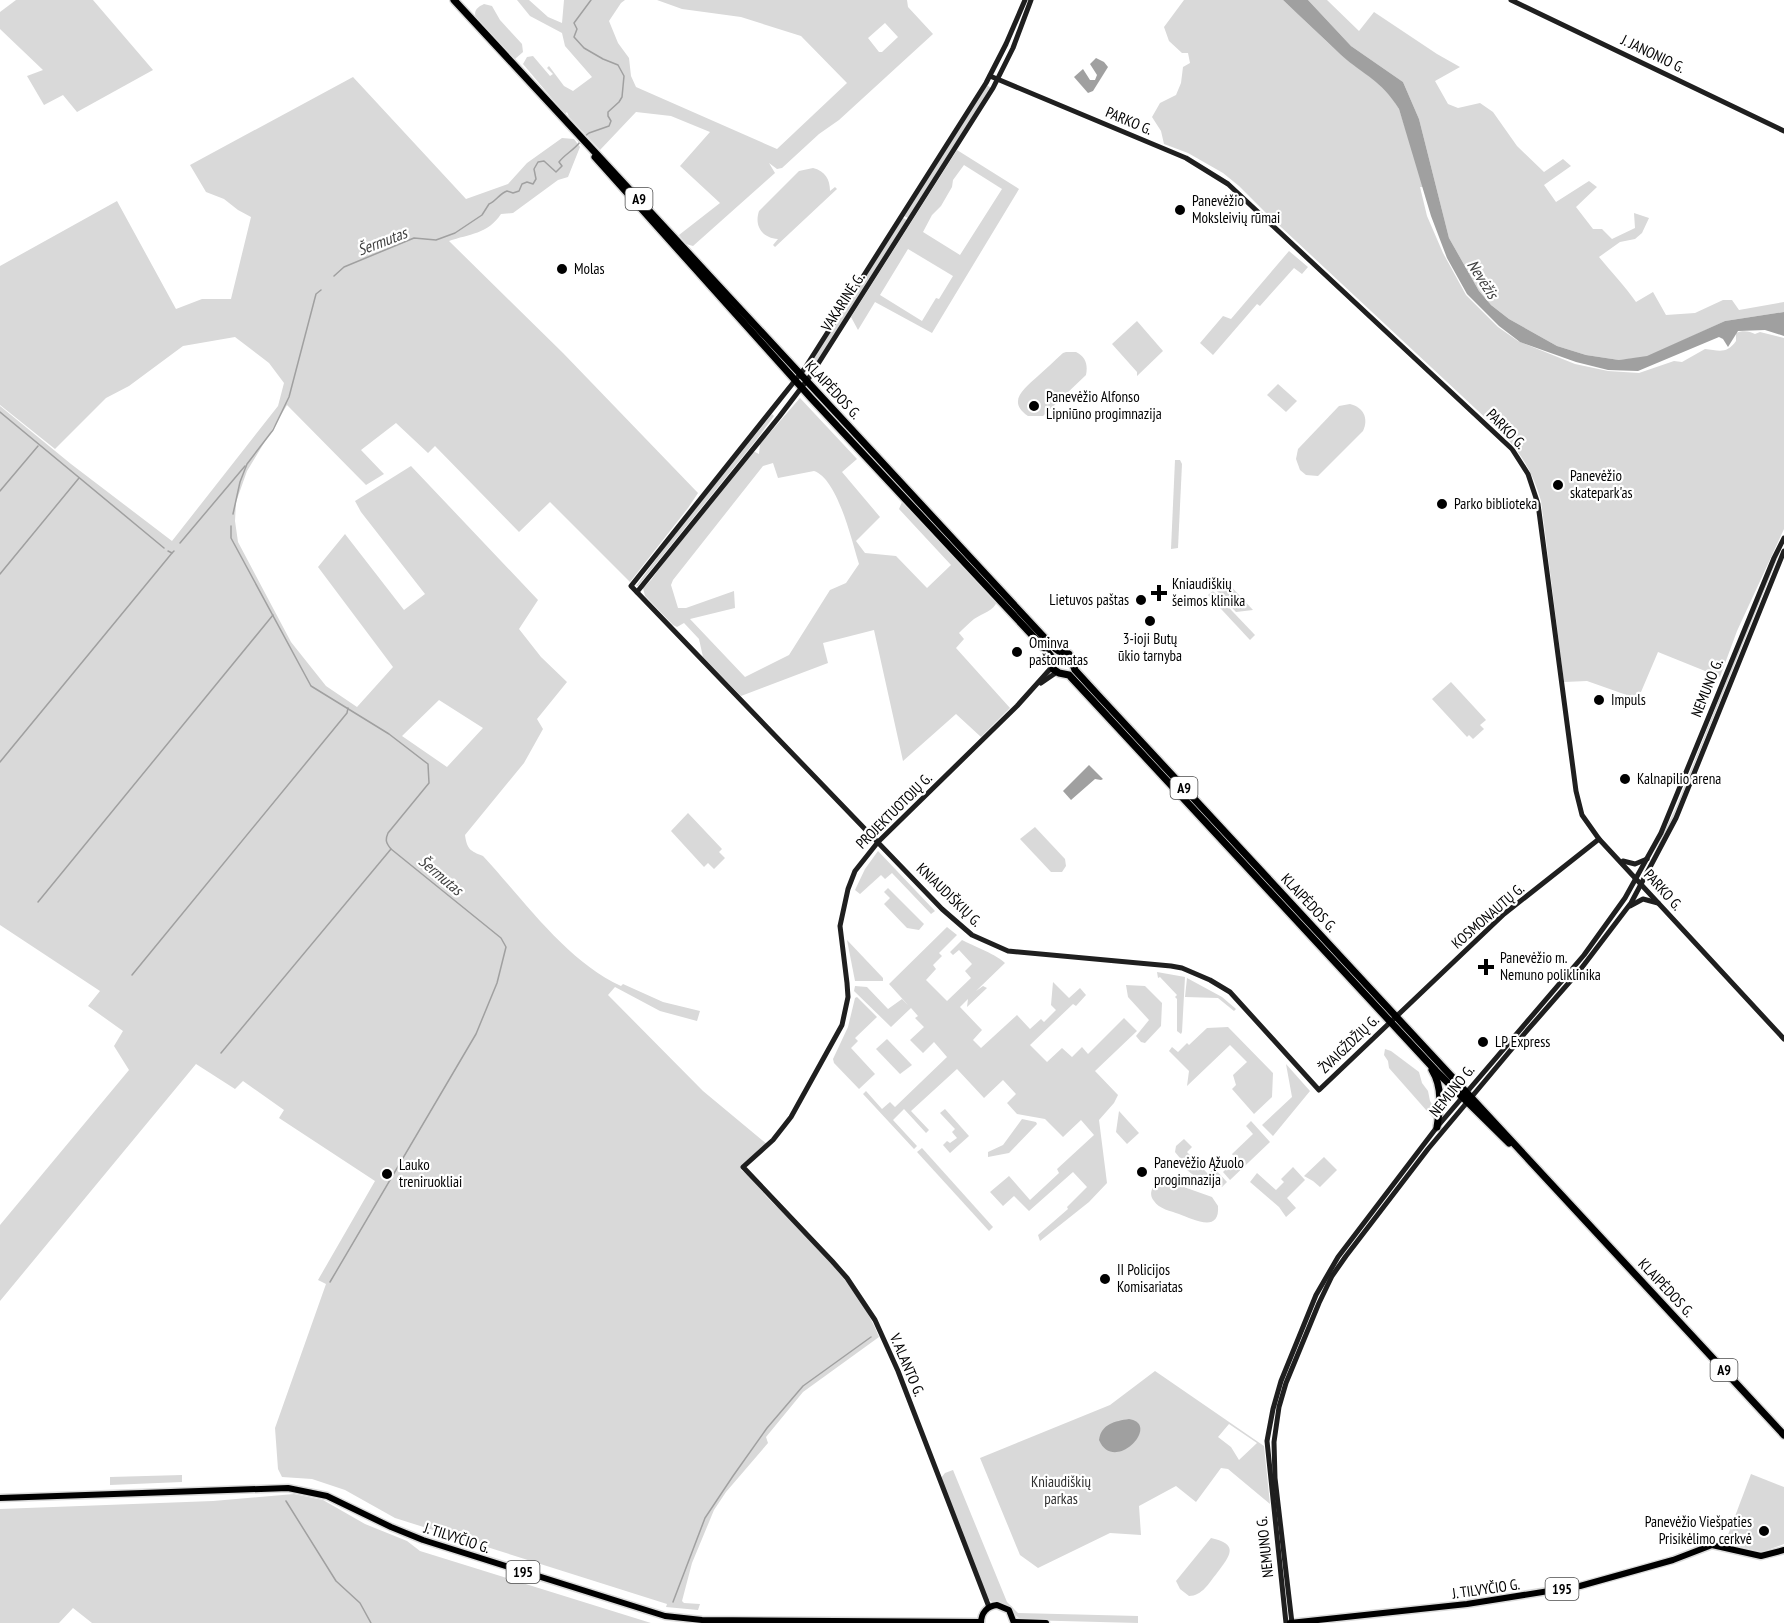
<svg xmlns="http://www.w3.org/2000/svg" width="1784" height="1623" font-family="'PT Sans Narrow',sans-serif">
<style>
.green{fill:#d9d9d9;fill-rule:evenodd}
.water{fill:#a0a0a0}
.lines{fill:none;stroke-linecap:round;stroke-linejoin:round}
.stream{stroke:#a0a0a0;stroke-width:1.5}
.primary-casing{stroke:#dbdbdb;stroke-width:9}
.trunk-casing{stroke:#dbdbdb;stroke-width:10}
.secondary{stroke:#1f1f1f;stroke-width:5}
.primary{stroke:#000;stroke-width:6}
.trunk{stroke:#000;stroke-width:7}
.poi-dot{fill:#000;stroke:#fff;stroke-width:2}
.labels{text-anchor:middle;stroke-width:4.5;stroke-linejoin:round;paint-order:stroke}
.shield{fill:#fff;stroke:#4c4c4c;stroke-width:1.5}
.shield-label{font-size:14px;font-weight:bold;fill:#000}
.street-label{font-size:15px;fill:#000;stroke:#fff}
.poi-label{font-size:15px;fill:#000;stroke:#fff;text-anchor:start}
.park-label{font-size:15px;fill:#303030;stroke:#fff}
.water-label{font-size:16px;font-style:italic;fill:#414141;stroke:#fff}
</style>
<rect width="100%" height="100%" fill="#fff"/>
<g class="green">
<polygon points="16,0 93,0 153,70 77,112 63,95 44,105 27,76 43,70 0,29 0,12"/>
<path d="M 517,0 L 529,0 L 548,17 L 562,23 L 564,0 L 625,0 L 621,3 L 609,21 L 618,43 L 629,58 L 631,76 L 636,87 L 777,149 L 847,83 L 801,36 L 741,17 L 682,9 L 657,0 L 907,0 L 908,7 L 933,34 L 839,120 L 819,134 L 782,168 L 777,169 L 769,163 L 775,173 L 693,246 L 686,244 L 679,235 L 720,203 L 680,166 L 710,132 L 671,116 L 636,112 L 600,150 L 569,117 L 567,112 L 565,114 L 523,64 L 527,57 L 533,56 L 550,76 L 553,74 L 547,68 L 549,66 L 564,86 L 573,91 L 592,77 L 565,46 L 562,33 L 530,16 ZM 885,23 L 898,37 L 882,52 L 879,52 L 868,38 Z"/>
<path d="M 1184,0 L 1283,0 L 1341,55 L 1381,85 L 1390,94 L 1399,109 L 1421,177 L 1423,187 L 1420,187 L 1427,216 L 1443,253 L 1466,295 L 1498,327 L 1518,341 L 1575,364 L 1608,371 L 1639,373 L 1674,361 L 1682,362 L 1705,349 C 1718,350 1726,355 1736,341 L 1736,333 C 1742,330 1750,331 1755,334 L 1760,332 L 1784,338 L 1784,529 L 1737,631 L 1720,677 L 1658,652 L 1638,699 L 1587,681 L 1564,682 L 1541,501 C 1534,476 1523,456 1506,437 L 1267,214 L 1239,186 L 1223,173 L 1188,153 L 1164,144 L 1161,131 L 1152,117 L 1160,103 L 1176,95 L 1181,83 L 1183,67 L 1190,63 L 1188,53 L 1182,53 L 1169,41 L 1164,27 Z"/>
<path d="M 1308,0 L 1327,0 L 1359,31 L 1374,12 L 1437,54 L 1460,67 L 1435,81 L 1448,104 L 1458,108 L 1480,103 L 1493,112 L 1517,146 L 1544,172 L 1563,159 L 1571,166 L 1544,185 L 1556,202 L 1589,181 L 1597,187 L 1576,207 L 1593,229 L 1602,229 L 1612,239 L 1635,228 L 1634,213 L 1649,218 L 1642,233 L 1635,239 L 1620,242 L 1599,257 C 1612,273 1625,286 1636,302 L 1653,292 L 1666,315 L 1695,313 L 1723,300 L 1732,300 L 1739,310 L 1784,302 L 1784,312 L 1725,321 L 1647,357 L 1619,360 L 1586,355 L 1557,346 L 1509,319 L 1491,305 L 1479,291 L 1449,238 L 1419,119 L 1403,82 L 1351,46 Z"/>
<path d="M 484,4 L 492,6 L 500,20 L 522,44 L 523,52 L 515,59 L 476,18 C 473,10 478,7 484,4 Z"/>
<path d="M 353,77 L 466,199 L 508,184 L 527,163 L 562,138 L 574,139 L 580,147 L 568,177 L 558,180 L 513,213 L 501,214 C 488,234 469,234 449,241 L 563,353 L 698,493 L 688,508 L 630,582 L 550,502 L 519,532 L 435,446 L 428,453 L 396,423 L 361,450 L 384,474 L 366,485 L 287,405 L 247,471 L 236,502 L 235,521 L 238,542 L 291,642 L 326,686 L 357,707 L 393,667 L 318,567 L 345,534 L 404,610 L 425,594 L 361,512 L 355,501 L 411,466 L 538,600 L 519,629 L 541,657 L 567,682 L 537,719 L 543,729 L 524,763 L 465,835 C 467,849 470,851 483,856 C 523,899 566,961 621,986 L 623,984 L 663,1002 L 700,1011 L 697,1021 L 660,1011 L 615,987 L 608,995 L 703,1091 L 768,1145 L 741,1170 C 756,1180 765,1198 780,1209 C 816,1248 859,1286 879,1337 L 803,1392 L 766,1437 L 768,1443 L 726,1492 L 714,1510 L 692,1563 L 682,1601 L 684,1603 L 700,1604 L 698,1610 L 666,1607 L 667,1604 L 395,1518 L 345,1490 L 312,1479 L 282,1477 L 278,1469 L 275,1428 L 326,1284 L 318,1280 L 375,1181 L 279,1118 L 284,1110 L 243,1081 L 235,1089 L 196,1064 L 0,1301 L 0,1225 L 129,1070 L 114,1046 L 123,1031 L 88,1006 L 100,991 L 0,925 L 0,406 L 71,464 L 172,541 L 278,406 L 284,383 L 269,363 L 235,337 L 183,346 L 129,386 L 106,398 L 55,449 L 0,405 L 0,266 L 117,201 L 176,309 L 202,299 L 231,299 L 251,217 L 238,210 L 224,199 L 206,192 L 190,165 ZM 439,700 L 483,728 L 447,767 L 402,736 Z"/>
<polygon points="987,85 991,88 908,218 904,216"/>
<path d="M 957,150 L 1019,189 L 932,333 L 875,302 L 858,330 L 851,317 ZM 964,165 L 1002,189 L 960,255 L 923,232 L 932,215 L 941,206 L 952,187 L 953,180 ZM 908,249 L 953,276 L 939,299 L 936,298 L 922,321 L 880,295 Z"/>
<path d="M 813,168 C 825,171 830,179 830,191 L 835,187 L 837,189 L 775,247 L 773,245 L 778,239 C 762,238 754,226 759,211 L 799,171 Z"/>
<polygon points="903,218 907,220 814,367 810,363"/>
<polygon points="1289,251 1308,267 1302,274 1294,268 1260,306 1257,304 1213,355 1200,343 1223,316 1231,319"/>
<polygon points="1137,321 1163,351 1137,376 1137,372 1112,344"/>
<path d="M 1066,352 L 1076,352 C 1086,357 1088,365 1086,375 L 1043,416 L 1028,416 C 1006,401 1025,388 1038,376 C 1046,369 1054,361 1063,353 Z"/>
<polygon points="1278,384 1297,401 1286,412 1267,395"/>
<path d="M 800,398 L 857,459 L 842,472 L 880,517 L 856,541 L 865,553 L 896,556 L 927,588 L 951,565 L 899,509 L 902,502 L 997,601 C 994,611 983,613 974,619 C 969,623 964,628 959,633 L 964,639 L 956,648 L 1010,708 L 981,737 L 956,714 L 903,761 L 874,630 L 823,643 L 828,663 L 741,696 L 703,657 L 699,639 L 684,623 L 677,627 L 673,625 L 645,596 L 643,588 L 651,580 L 672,551 L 753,451 L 759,454 L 760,444 ZM 773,463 L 778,478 L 814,471 C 838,479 852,542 859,564 L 846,583 L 830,590 L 789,655 L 745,677 L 690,619 L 735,608 L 734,591 L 686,608 L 678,608 L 671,585 L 673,580 L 763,466 Z"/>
<path d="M 1350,404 C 1363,407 1369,418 1363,431 L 1318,476 L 1306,475 L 1300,470 L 1296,459 L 1298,449 L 1339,406 Z"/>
<polygon points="772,414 774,416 757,439 638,586 636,586 674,535"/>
<polygon points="1175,460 1180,460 1182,464 1178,548 1171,549"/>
<polygon points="1784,542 1673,818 1649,864 1677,805 1769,573"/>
<polygon points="1225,580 1253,610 1236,612 1215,589"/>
<polygon points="1213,591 1255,635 1250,640 1208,595"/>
<polygon points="1451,682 1486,720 1480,725 1484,729 1473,739 1469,735 1467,737 1432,699"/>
<polygon points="688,813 722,849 719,852 725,858 714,869 708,863 704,867 671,831"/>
<polygon points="1035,827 1065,859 1066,866 1062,872 1051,872 1020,839"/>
<polygon points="878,851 935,911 931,914 892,873 885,879 881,875 860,894 855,890 865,869"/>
<polygon points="888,888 924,924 919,930 907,928 884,904 890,898 884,892"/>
<path d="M 947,927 L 957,935 L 939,953 L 942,956 L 933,965 L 936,969 L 926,980 L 947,1001 L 971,978 L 965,971 L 972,964 L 959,950 L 953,955 L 950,952 L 962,940 C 972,945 999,956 1005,963 L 976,991 L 983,986 L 987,988 L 967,1007 L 968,999 L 960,1007 L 982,1030 L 973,1040 L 981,1048 L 1017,1015 L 1030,1029 L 1041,1019 L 1044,1022 L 1056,1010 L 1051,1005 L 1053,982 L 1069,998 L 1080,988 L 1086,995 L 1076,1006 L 1073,1004 L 1030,1045 L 1047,1062 L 1062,1048 L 1072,1057 L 1082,1047 L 1088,1054 L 1124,1018 L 1137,1031 L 1095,1071 L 1118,1095 L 1114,1103 L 1099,1120 L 1107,1183 L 1089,1202 L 1040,1241 L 1038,1235 L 1068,1209 L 1067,1207 L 1087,1187 L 1073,1172 L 1029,1211 L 1014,1196 L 1003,1206 L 990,1192 L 1009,1176 L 1030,1200 L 1059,1173 L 1057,1169 L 1094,1135 L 1081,1120 L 1063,1137 L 1045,1119 L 1017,1114 L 1007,1103 L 1016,1094 L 1003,1080 L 984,1098 L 957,1069 L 911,1111 L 929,1130 L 926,1133 L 904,1109 L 893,1120 L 917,1146 L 914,1149 L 863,1094 L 866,1091 L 882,1109 L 890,1102 L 895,1107 L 947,1057 L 934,1042 L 923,1053 L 910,1040 L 924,1027 L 915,1018 L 918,1016 L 911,1008 L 891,1027 L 854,991 L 855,986 L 867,987 L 888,1009 L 902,999 L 908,1005 L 889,984 Z"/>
<polygon points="847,940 883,978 883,981 855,981"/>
<polygon points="1157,972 1185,977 1182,1032 1181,1034 1177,1031 1177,999 1175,997 1177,995 1160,977 1158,978"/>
<polygon points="1187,978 1222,997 1236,1009 1234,1011 1218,998 1185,997"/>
<polygon points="1126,985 1145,986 1162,1003 1161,1026 1145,1043 1141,1042 1136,1036 1149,1020 1128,997"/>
<polygon points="857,997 877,1017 855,1038 858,1041 851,1048 875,1074 859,1089 834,1063 833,1059 848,1027 855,998"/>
<polygon points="1228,1027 1273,1073 1272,1097 1254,1114 1232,1089 1236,1085 1233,1075 1247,1062 1230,1045 1187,1086 1189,1071 1169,1051 1172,1047 1178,1052 1187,1043 1189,1045 1207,1028"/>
<polygon points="887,1039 912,1065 900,1074 876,1049"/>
<polygon points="1385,1049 1391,1051 1419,1072 1422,1083 1428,1091 1430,1101 1434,1108 1434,1119 1389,1068 1388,1061 1384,1055"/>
<polygon points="1286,1064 1310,1091 1273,1136 1262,1125 1292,1097"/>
<polygon points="945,1109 969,1136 950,1153 943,1145 947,1141 950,1143 957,1138 952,1132 955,1129 940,1113"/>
<polygon points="1119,1111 1139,1133 1127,1144 1116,1132"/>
<polygon points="1022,1119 1036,1122 1037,1124 1009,1153 988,1157 988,1152 1003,1145"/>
<polygon points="1251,1121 1270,1142 1230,1180 1223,1172 1236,1159 1232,1154 1253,1134 1246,1126"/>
<path d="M 1184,1139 L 1192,1147 L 1187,1152 L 1208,1174 L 1214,1168 L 1227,1182 L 1222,1187 C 1205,1182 1194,1178 1182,1165 L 1184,1163 L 1175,1152 L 1176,1146 Z"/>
<polygon points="922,1148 993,1227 989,1231 917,1152"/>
<polygon points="1324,1157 1337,1170 1320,1187 1313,1181 1304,1176"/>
<polygon points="1293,1167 1305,1180 1287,1198 1296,1208 1286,1217 1279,1207 1250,1182 1257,1173 1276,1190 1284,1182 1281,1179"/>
<path d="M 1164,1180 L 1212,1197 L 1218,1206 C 1220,1234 1193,1219 1179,1214 C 1171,1211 1159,1209 1154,1201 C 1147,1192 1154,1183 1164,1180 Z"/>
<path d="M 1155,1371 L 1264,1446 L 1270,1504 L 1228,1469 L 1221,1468 L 1196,1502 L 1176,1486 L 1139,1506 L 1141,1535 L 1110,1533 L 1038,1568 L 1020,1555 L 980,1458 L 1110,1405 ZM 1229,1424 L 1257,1443 L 1239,1460 L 1231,1447 L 1218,1437 Z"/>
<path d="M 953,1470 L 1007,1602 L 1018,1613 L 1138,1616 L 1138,1623 L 1023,1620 C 1016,1617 1016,1615 1011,1610 C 1005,1605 995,1605 988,1599 L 941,1478 L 945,1473 Z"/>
<polygon points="1751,1474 1784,1487 1784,1544 1762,1552 1733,1545 1726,1540"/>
<polygon points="182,1475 182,1482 110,1485 110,1477"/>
<polygon points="294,1494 323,1500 365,1524 407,1541 420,1551 651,1623 92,1623 73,1608 59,1623 0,1623 0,1509 213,1501"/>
<path d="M 1211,1538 C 1239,1544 1231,1555 1217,1573 C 1209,1583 1202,1596 1189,1596 L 1180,1589 L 1176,1581 Z"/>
</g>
<g class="water">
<path d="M 1283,0 L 1308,0 L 1351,46 L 1403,82 L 1419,119 L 1449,238 L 1479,291 L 1491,305 L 1509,319 L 1557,346 L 1586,355 L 1619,360 L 1647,356 L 1725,321 L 1784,312 L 1784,336 L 1765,330 L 1738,331 L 1728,347 L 1723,339 L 1719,337 L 1638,371 L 1608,370 L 1576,362 L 1520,342 L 1499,326 L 1467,294 L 1447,258 L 1431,216 L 1399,109 C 1381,80 1365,76 1341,55 C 1322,37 1302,18 1283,0 Z"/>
<polygon points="1096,58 1104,62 1108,67 1093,91 1088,93 1074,77 1083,69 1090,80 1095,80 1097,75 1090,64"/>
<polygon points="1089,765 1103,779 1101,780 1095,779 1071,800 1063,791"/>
<path d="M 1129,1419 C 1162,1424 1114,1475 1099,1440 C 1101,1424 1115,1421 1129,1419 Z"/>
</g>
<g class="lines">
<g class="stream">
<polyline points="585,136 589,133 609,126 611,121 608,116 608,112 619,102 622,97 624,76 618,65 603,59 584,48 574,37 577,29 574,23 591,0"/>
<path d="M 334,276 L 344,267 L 414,238 L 436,240 L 455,233 L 482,215 L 489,204 C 496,201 499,194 507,191 L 513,193 L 519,191 L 522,184 L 527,182 L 533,184 L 536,179 L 534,169 L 538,162 L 544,161 L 556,172 L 562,166 L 559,162 C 564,155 574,150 580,142"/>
<polyline points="0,412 164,548"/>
<polyline points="0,491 38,446"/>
<polyline points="233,514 240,482 247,464 273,430 289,397 316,294 321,290"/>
<path d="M 231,526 L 231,538 L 311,686 L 389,734 L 428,764 L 429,783 L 388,833 C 385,840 386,843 391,849 L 501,938 L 506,947 L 497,983 L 476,1034 L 330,1282"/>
<polyline points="180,543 245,466"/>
<polyline points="168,551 172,553 174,551"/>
<polyline points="0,574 79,478"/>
<polyline points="0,762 172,553"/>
<polyline points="38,902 273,615"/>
<polyline points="132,975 347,713 348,708"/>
<polyline points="221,1053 391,849"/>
<polyline points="286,1501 336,1581 360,1603 371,1623"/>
<polyline points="673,1602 705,1518 733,1476 767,1428 803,1386 871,1337"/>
</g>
<defs>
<g id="primary">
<polyline points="0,1498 288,1488 327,1496 391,1527 423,1540 665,1616 702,1620 980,1622"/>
<polyline points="1014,1622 1046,1623"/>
<path d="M 981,1623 C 981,1613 987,1606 997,1605 L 1009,1610 L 1014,1623"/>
<polyline points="1290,1623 1467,1604 1580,1586 1673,1560 1712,1545 1761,1556 1784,1550"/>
</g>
<g id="trunk">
<polyline points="454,0 1053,647 1060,652 1069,654 1075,670 1097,694 1784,1435"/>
<polyline points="595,157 811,398 1046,650 1051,656 1053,669 1059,673 1069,675 1436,1071 1509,1143"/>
<path d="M 1432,1070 C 1443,1088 1440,1108 1437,1127"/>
</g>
</defs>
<use href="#primary" class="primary-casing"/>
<use href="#trunk" class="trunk-casing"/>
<g class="secondary">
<polyline points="1025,0 1006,44 986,83 805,368 631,586 942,909 972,935 1008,951 1171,966 1182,968 1210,980 1230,992 1319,1090 1504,914 1599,839"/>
<polyline points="1511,0 1784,131"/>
<polyline points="990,76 1186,158 1228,184 1512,449 1528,474 1538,504 1576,791 1582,815 1599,839 1784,1039"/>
<polyline points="637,592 779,417 811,375 993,88 1013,48 1031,0"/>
<polyline points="1041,683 1057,672"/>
<polyline points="1623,861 1635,864 1647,859"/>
<polyline points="1630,906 1643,899 1658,903"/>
<polyline points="989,1607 898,1371 875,1320 847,1278 832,1261 743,1167 773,1140 791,1117 842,1025 848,997 847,983 840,926 848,889 855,871 878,842 1017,706 1052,667"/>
<polyline points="1286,1623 1267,1441 1273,1409 1281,1381 1316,1295 1338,1257 1437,1127 1584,955 1625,898 1661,833 1774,558 1784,538"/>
<polyline points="1292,1623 1275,1478 1274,1442 1279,1407 1286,1383 1319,1303 1332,1276 1346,1256 1428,1149 1525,1033 1580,970 1631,903 1676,818 1784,551"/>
</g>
<use href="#primary" class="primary"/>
<use href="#trunk" class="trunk"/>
</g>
<g class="poi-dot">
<circle cx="1180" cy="210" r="6"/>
<circle cx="562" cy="269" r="6"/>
<circle cx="1034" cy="406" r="6"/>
<circle cx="1558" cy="485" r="6"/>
<circle cx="1442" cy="504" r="6"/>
<path d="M1156 584h6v6h6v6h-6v6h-6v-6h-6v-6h6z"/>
<circle cx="1141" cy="600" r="6"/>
<circle cx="1150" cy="621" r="6"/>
<circle cx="1017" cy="652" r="6"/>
<circle cx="1599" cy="700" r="6"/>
<circle cx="1625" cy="779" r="6"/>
<path d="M1483 958h6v6h6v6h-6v6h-6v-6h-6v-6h6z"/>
<circle cx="1483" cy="1042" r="6"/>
<circle cx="1142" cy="1172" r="6"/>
<circle cx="387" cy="1174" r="6"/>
<circle cx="1105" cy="1279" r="6"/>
<circle cx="1764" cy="1531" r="6"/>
</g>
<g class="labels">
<g class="shield">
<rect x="625.5" y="188" width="27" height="22" rx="4.5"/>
<rect x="1170.5" y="777" width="27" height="22" rx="4.5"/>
<rect x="1710.5" y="1359" width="27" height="22" rx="4.5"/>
<rect x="506.5" y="1561" width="33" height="22" rx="4.5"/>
<rect x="1545.5" y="1578" width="33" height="22" rx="4.5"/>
</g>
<g class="shield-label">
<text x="639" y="204">A9</text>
<text x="1184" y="793">A9</text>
<text x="1724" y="1375">A9</text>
<text x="523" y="1577">195</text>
<text x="1562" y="1594">195</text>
</g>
<g class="street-label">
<text transform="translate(1653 54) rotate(26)" y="5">J. JANONIO G.</text>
<text transform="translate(1129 121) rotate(23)" y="5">PARKO G.</text>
<text transform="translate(843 302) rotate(-57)" y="5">VAKARINĖ G.</text>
<text transform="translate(833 390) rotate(47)" y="5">KLAIPĖDOS G.</text>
<text transform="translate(1506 429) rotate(46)" y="5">PARKO G.</text>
<text transform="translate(1707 688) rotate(-68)" y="5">NEMUNO G.</text>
<text transform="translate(894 811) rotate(-45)" y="5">PROJEKTUOTOJŲ G.</text>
<text transform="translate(1663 890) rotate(48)" y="5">PARKO G.</text>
<text transform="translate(949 895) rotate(44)" y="5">KNIAUDIŠKIŲ G.</text>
<text transform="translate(1309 903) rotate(47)" y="5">KLAIPĖDOS G.</text>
<text transform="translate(1488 916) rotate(-41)" y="5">KOSMONAUTŲ G.</text>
<text transform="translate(1349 1044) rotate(-44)" y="5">ŽVAIGŽDŽIŲ G.</text>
<text transform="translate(1452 1091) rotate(-51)" y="5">NEMUNO G.</text>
<text transform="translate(1666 1288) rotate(47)" y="5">KLAIPĖDOS G.</text>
<text transform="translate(907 1365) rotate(67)" y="5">V. ALANTO G.</text>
<text transform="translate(457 1538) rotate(18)" y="5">J. TILVYČIO G.</text>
<text transform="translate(1265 1547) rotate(-96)" y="5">NEMUNO G.</text>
<text transform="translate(1486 1589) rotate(-8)" y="5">J. TILVYČIO G.</text>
</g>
<g class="poi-label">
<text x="1192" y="206">Panevėžio<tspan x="1192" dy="17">Moksleivių rūmai</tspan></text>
<text x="574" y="274">Molas</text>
<text x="1046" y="402">Panevėžio Alfonso<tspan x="1046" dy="17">Lipniūno progimnazija</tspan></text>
<text x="1570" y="481">Panevėžio<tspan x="1570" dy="17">skatepark'as</tspan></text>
<text x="1454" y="509">Parko biblioteka</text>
<text x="1172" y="589">Kniaudiškių<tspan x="1172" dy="17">šeimos klinika</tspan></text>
<text x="1129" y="605" text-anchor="end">Lietuvos paštas</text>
<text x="1150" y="644" text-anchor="middle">3-ioji Butų<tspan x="1150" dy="17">ūkio tarnyba</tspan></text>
<text x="1029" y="648">Ominva<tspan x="1029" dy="17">paštomatas</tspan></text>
<text x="1611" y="705">Impuls</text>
<text x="1637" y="784">Kalnapilio arena</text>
<text x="1500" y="963">Panevėžio m.<tspan x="1500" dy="17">Nemuno poliklinika</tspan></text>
<text x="1495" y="1047">LP Express</text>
<text x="1154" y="1168">Panevėžio Ąžuolo<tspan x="1154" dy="17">progimnazija</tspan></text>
<text x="399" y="1170">Lauko<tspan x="399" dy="17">treniruokliai</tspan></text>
<text x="1117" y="1275">II Policijos<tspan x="1117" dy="17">Komisariatas</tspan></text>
<text x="1752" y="1527" text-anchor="end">Panevėžio Viešpaties<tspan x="1752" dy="17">Prisikėlimo cerkvė</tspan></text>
</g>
<g class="park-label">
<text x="1061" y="1487">Kniaudiškių<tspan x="1061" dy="17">parkas</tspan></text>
</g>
<g class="water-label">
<text transform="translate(382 241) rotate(-21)" y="6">Šermutas</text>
<text transform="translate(1483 279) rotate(57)" y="6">Nevėžis</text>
<text transform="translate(441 875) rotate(40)" y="6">Šermutas</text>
</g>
</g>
</svg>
